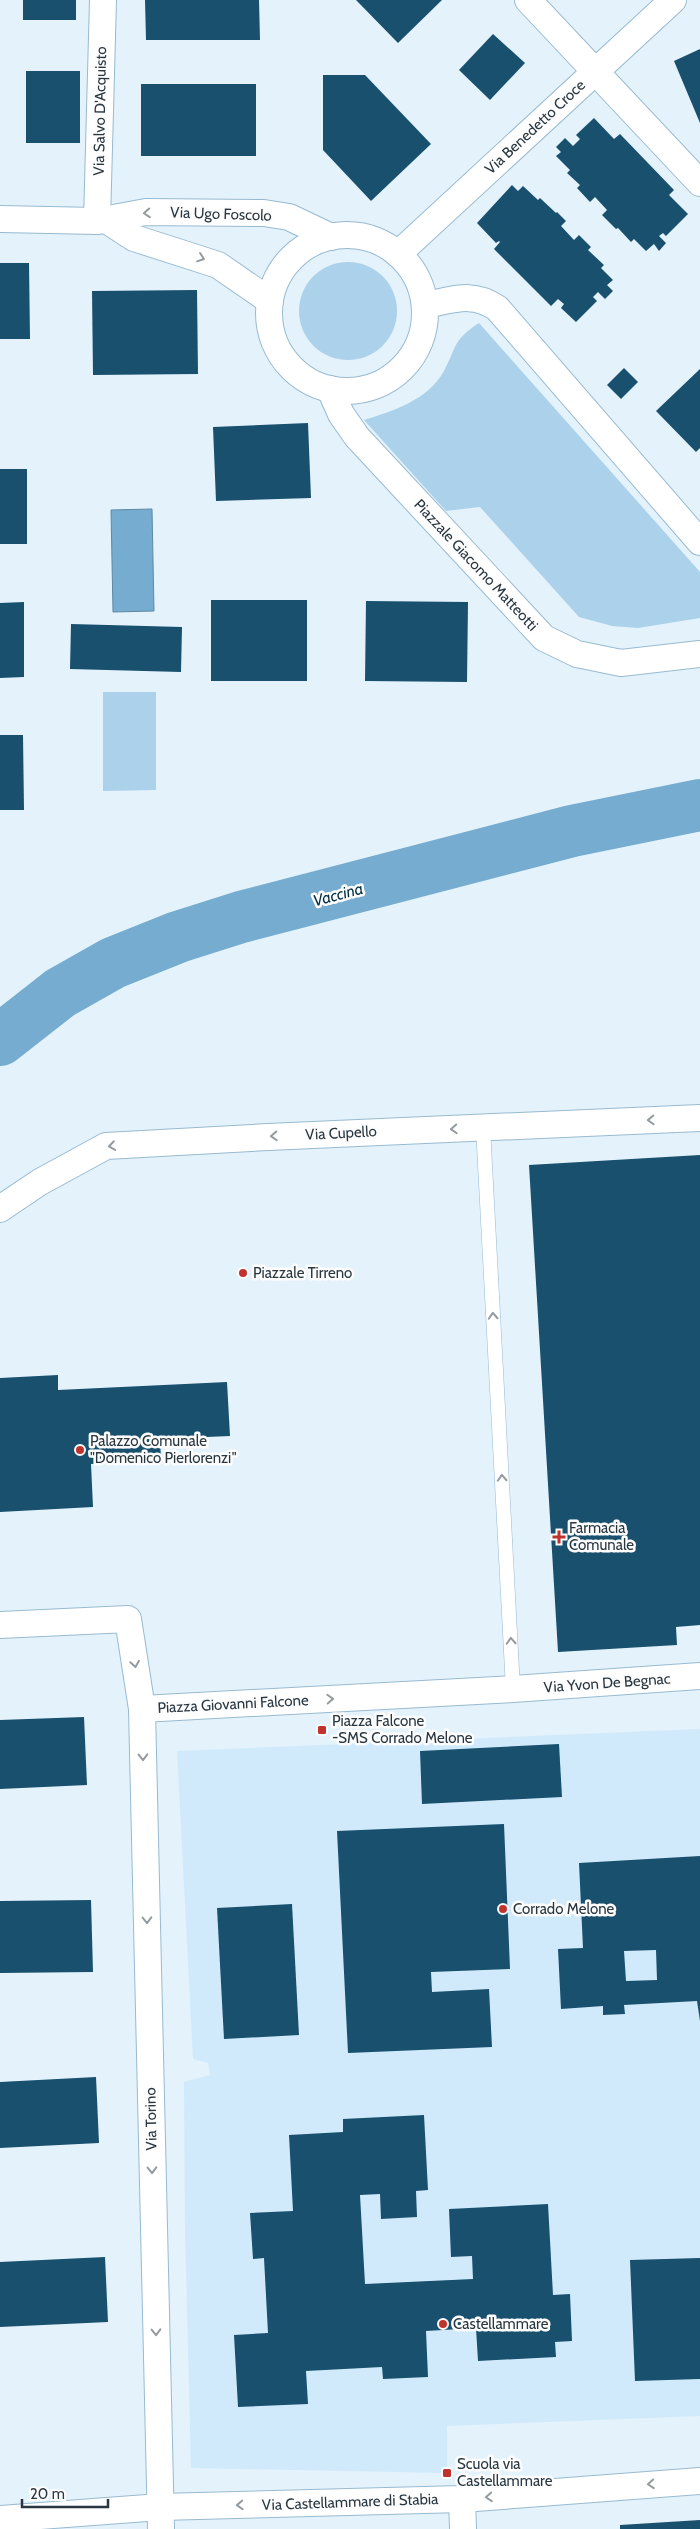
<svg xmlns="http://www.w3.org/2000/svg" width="700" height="2529" font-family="Cabin,sans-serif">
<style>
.built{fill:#d0eafb}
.green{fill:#abd1eb}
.water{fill:#75accf;stroke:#5e89a4}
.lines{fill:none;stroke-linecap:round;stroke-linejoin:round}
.river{stroke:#75accf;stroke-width:52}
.building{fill:#18506e;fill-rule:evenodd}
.service-casing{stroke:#98bad1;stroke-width:15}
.minor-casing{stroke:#98bad1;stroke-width:28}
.service{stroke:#fff;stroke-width:14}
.minor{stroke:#fff;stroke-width:26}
.oneway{stroke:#949ba0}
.poi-dot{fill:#c0322e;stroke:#fdfdfd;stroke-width:2}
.labels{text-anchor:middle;stroke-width:5;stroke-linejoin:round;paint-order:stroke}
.street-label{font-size:15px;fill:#293741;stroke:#fdfdfd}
.poi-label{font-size:15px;fill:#293741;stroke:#fdfdfd;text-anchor:start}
.water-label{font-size:16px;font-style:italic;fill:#002e45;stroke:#fdfdfd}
</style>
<rect width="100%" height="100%" fill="#e4f2fc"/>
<polygon class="built" points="700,1729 700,2416 447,2426 447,2473 191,2468 185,2233 184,2082 210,2075 208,2063 193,2059 177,1751"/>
<g class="green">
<circle cx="348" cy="311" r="49"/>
<path d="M 479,323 L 700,572 L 700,618 L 638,628 L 612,626 L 579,617 L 480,507 L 446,511 L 364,420 C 393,411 428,400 444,371 C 457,346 453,340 479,323 Z"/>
<polygon points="103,692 156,692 156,790 103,791"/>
</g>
<polygon class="water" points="152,509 154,611 113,612 111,510"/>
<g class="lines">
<polyline class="river" points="0,1040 60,993 113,963 178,937 241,917 572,831 700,805"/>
</g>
<g class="building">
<rect x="23" y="0" width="53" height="20"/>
<polygon points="145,0 259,0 260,40 146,40"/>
<polygon points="356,0 442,0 398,43"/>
<polygon points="493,34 525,63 490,100 459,70"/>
<polygon points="700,49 700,123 674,61"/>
<rect x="26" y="71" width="54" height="72"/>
<polygon points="323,75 365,75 431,144 371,201 323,150"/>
<rect x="141" y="84" width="115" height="72"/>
<polygon points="594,118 614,139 620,134 674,190 669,195 688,214 666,236 663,233 659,236 666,243 659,251 654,244 646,251 634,239 631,242 618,228 616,229 602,215 607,210 595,197 590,202 577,188 580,185 567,173 570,170 556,156 561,152 556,147 565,138 573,146 580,139 576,135"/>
<polygon points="512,185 518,191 523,186 538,200 540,198 556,213 557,212 566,221 561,226 574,240 579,235 591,247 588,250 604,265 601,268 613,280 607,285 613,291 605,299 598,292 593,297 597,301 576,322 561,308 564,304 558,299 551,306 494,249 500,242 499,241 496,243 477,223"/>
<polygon points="0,263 29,263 30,339 0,339"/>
<polygon points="197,290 198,374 93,375 92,291"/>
<polygon points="624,368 638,382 621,399 607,385"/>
<polygon points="700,369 700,448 696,452 656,411"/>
<polygon points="308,423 311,498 216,501 213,427"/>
<rect x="0" y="469" width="27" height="75"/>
<rect x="211" y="600" width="96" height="81"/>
<polygon points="366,601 468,602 467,682 365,681"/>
<polygon points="24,602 24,677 0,678 0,603"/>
<polygon points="71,624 182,627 181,672 70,669"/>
<polygon points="0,735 23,735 24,810 0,810"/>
<polygon points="700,1155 700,1625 676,1627 677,1645 558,1652 529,1165"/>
<polygon points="58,1375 58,1390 227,1382 230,1436 160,1439 161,1460 91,1464 93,1507 0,1512 0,1378"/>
<polygon points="84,1717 87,1785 0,1789 0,1720"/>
<polygon points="559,1744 562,1797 422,1804 420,1751"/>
<polygon points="504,1824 510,1969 431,1972 432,1992 489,1989 492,2047 348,2053 337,1831"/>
<path d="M 700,1856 L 700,2021 L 697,2001 L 624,2005 L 625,2014 L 603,2015 L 603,2006 L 561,2009 L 558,1949 L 583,1948 L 579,1863 ZM 656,1950 L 657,1980 L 626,1981 L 624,1951 Z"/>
<polygon points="91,1900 93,1972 0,1973 0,1901"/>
<polygon points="292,1904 299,2035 224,2039 217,1908"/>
<polygon points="96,2077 99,2143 0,2148 0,2082"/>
<polygon points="424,2115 428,2190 416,2191 417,2217 381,2219 380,2194 360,2195 365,2284 473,2279 472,2256 451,2257 449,2209 548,2204 553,2295 570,2294 572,2341 555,2342 556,2357 478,2361 476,2328 426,2331 428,2377 383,2379 382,2367 306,2371 308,2404 238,2407 234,2335 268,2333 264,2258 253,2259 250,2213 293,2211 289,2135 343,2132 343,2119"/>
<polygon points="105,2257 108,2322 0,2327 0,2262"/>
<polygon points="700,2258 700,2379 635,2381 630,2260"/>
<polygon points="700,2520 700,2529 620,2529 620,2525"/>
</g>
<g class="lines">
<defs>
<polyline id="service" points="483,1127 513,1689"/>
<g id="minor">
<polyline points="528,0 700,183"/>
<polyline points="0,219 97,221 146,212 264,213 289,217 331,237"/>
<polyline points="97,221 103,0"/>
<polyline points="108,221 134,238 218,265 270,301"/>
<circle cx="347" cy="313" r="78"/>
<polyline points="398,254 673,0"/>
<path d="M 425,305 C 453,300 472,291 497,308 L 700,542"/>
<polyline points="330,389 341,414 357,437 544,638 577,654 621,663 700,654"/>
<polyline points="0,1209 40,1182 106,1146 268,1137 700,1118"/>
<polyline points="0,1625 128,1619 142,1709 161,2529"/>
<polyline points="142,1709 513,1689 700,1676"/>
<polyline points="462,2499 463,2529"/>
<polyline points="0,2519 160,2507 462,2499 700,2481"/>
</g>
</defs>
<use href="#service" class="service-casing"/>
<use href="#minor" class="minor-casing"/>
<use href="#service" class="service"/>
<use href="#minor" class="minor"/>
</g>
<defs><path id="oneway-chevron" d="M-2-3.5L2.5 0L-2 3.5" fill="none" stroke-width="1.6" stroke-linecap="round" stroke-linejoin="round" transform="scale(1.25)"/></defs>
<g class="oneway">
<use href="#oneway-chevron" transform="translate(147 213) rotate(176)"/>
<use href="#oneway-chevron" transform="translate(201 258) rotate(19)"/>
<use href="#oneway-chevron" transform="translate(651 1120) rotate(178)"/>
<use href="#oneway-chevron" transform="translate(454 1129) rotate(177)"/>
<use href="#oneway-chevron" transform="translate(274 1136) rotate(177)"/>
<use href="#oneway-chevron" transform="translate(112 1146) rotate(172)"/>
<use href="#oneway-chevron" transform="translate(493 1316) rotate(-93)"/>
<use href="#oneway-chevron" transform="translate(502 1478) rotate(-93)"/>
<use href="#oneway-chevron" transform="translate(511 1641) rotate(-93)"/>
<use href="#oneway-chevron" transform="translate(135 1664) rotate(81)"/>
<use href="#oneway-chevron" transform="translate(330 1699) rotate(-3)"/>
<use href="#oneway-chevron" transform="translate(143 1757) rotate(89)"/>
<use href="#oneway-chevron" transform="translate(147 1920) rotate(89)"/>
<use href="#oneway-chevron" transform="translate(152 2170) rotate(89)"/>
<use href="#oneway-chevron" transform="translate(156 2332) rotate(89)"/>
<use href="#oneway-chevron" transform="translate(651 2484) rotate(176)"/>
<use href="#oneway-chevron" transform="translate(489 2497) rotate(176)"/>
<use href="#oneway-chevron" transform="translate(240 2505) rotate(178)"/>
</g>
<g class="poi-dot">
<circle cx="243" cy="1273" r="5"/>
<circle cx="80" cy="1450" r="5"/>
<path d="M556.5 1529.5h5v5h5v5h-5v5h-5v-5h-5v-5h5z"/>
<rect x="317" y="1725" width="10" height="10" rx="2.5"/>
<circle cx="503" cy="1909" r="5"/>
<circle cx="443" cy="2324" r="5"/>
<rect x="442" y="2468" width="10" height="10" rx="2.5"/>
</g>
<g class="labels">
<g class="street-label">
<text transform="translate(100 111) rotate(-89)" y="5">Via Salvo D'Acquisto</text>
<text transform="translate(535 127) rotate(-43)" y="5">Via Benedetto Croce</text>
<text transform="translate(221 214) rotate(2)" y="5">Via Ugo Foscolo</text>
<text transform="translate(476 565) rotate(47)" y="5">Piazzale Giacomo Matteotti</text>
<text transform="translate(341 1133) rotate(-3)" y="5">Via Cupello</text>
<text transform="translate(607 1683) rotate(-4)" y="5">Via Yvon De Begnac</text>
<text transform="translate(233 1704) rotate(-3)" y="5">Piazza Giovanni Falcone</text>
<text transform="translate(151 2119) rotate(-91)" y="5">Via Torino</text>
<text transform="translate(350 2502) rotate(-2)" y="5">Via Castellammare di Stabia</text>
</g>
<g class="poi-label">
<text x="253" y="1278">Piazzale Tirreno</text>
<text x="90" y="1446">Palazzo Comunale<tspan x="90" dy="17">"Domenico Pierlorenzi"</tspan></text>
<text x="569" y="1533">Farmacia<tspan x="569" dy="17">Comunale</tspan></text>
<text x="332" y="1726">Piazza Falcone<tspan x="332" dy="17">-SMS Corrado Melone</tspan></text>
<text x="513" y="1914">Corrado Melone</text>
<text x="453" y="2329">Castellammare</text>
<text x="457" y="2469">Scuola via<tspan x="457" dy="17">Castellammare</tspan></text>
</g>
<g class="water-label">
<text transform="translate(338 894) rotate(-15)" y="6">Vaccina</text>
</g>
</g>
<path d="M22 2499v8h86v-8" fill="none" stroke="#293741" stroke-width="2.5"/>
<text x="30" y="2499" font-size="15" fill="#293741" stroke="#fdfdfd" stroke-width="4" paint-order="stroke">20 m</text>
</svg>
